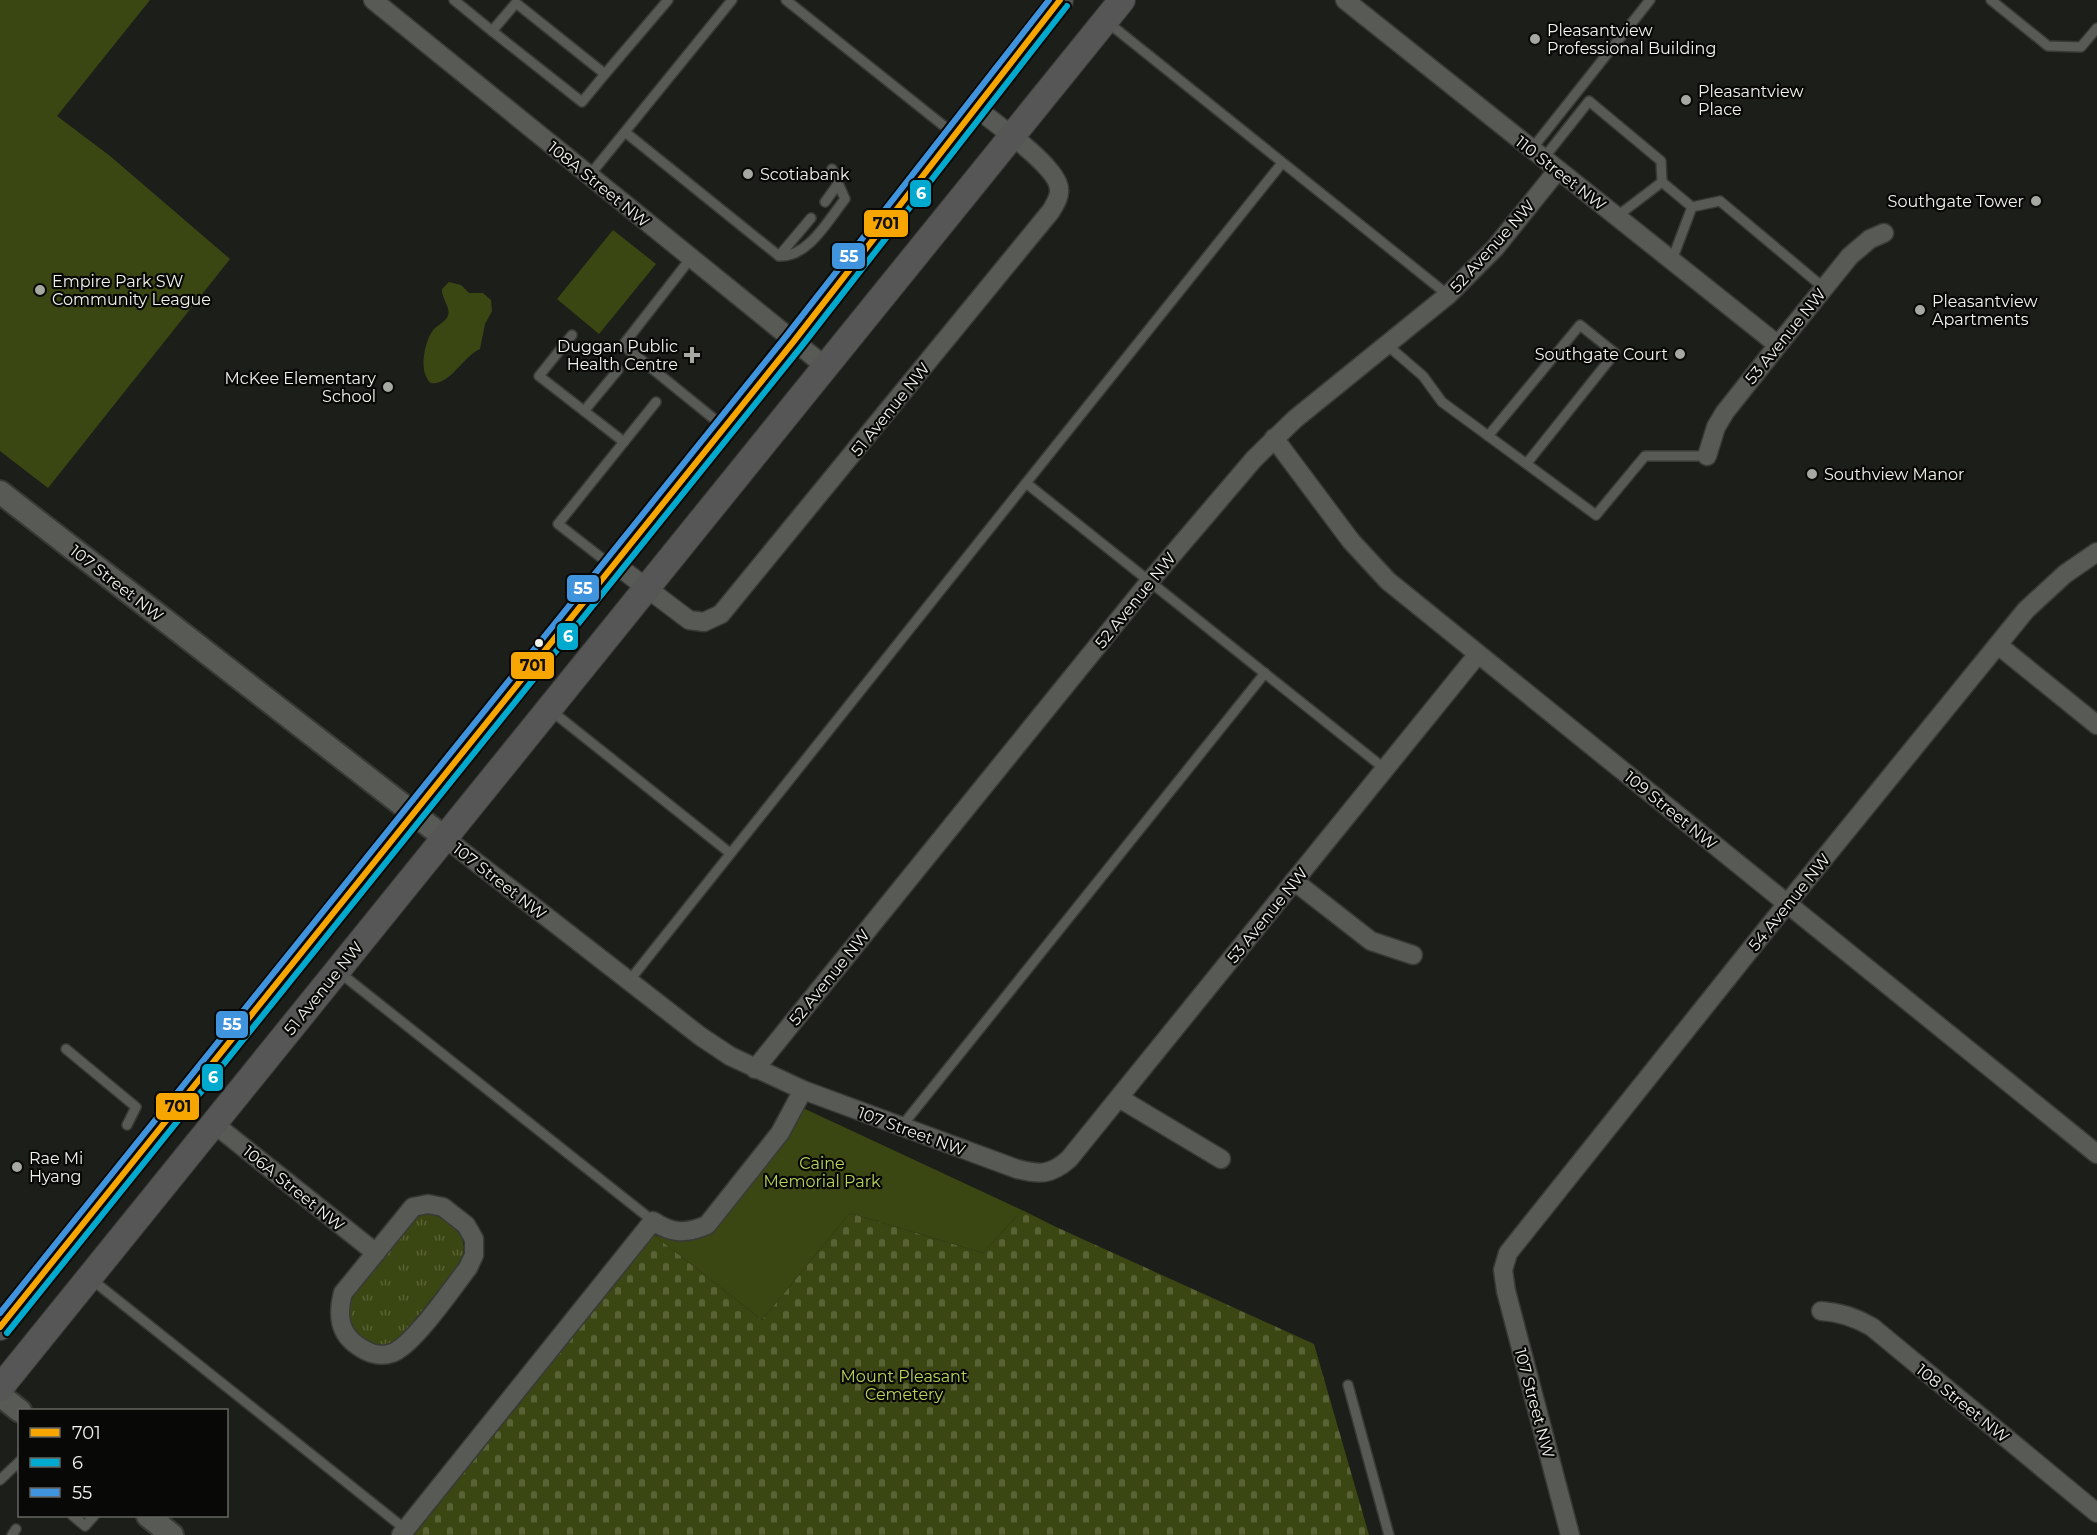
<svg xmlns="http://www.w3.org/2000/svg" width="2097" height="1535" font-family="Montserrat,sans-serif">
<style>
.grass{fill:url(#grass-tufts)}
.cemetery{fill:url(#cemetery-stones)}
.green{fill:#3b4712}
.lines{fill:none;stroke-linecap:round;stroke-linejoin:round}
.service-casing{stroke:#383a37;stroke-width:12}
.minor-casing{stroke:#383a37;stroke-width:21}
.tertiary-casing{stroke:#383a37;stroke-width:26}
.secondary-casing{stroke:#383a37;stroke-width:28}
.service{stroke:#585a55;stroke-width:9}
.minor{stroke:#585a55;stroke-width:18}
.tertiary{stroke:#585a55;stroke-width:22}
.secondary{stroke:#565656;stroke-width:26}
.bus-1-casing{stroke:#080906;stroke-width:10}
.bus-2-casing{stroke:#080906;stroke-width:10}
.bus-3-casing{stroke:#080906;stroke-width:10}
.bus-1{stroke:#f7a600;stroke-width:6}
.bus-2{stroke:#00a9ce;stroke-width:6}
.bus-3{stroke:#4094de;stroke-width:6}
.poi-dot{fill:#a6a8a2;stroke:#080906;stroke-width:2}
.bus-dot{fill:#f0f2ec;stroke:#080906;stroke-width:2}
.labels{text-anchor:middle;stroke-width:4.5;stroke-linejoin:round;paint-order:stroke}
.poi-label{font-size:16px;fill:#f0f2ec;stroke:#080906;text-anchor:start}
.street-label{font-size:16px;fill:#f0f2ec;stroke:#080906}
.park-label{font-size:16px;fill:#b8d65a;stroke:#080906}
.line-badge{stroke:#080906;stroke-width:2}
.badge-label{font-size:16px;text-anchor:middle;font-weight:bold;fill:#fff}
.pale-badge-label{font-size:16px;text-anchor:middle;font-weight:bold;fill:#111}
</style>
<defs>
<pattern id="grass-tufts" width="24" height="20" patternUnits="userSpaceOnUse" patternTransform="scale(1.5)"><rect width="24" height="20" fill="#3b4712"/><path d="M3 7l-1-3M5 7V3M7 7l1-3M15 17l-1-3M17 17v-4M19 17l1-3" fill="none" stroke="#586235"/></pattern>
<pattern id="cemetery-stones" width="16" height="16" patternUnits="userSpaceOnUse" patternTransform="scale(1.5)"><rect width="16" height="16" fill="#3b4712"/><path d="M2 7V4a2 2 0 0 1 4 0v3zM10 15v-3a2 2 0 0 1 4 0v3z" fill="#586235"/></pattern>
</defs>
<rect width="100%" height="100%" fill="#1c1e19"/>
<path class="grass" d="M 428,1213 C 453,1218 472,1238 460,1263 L 402,1336 C 398,1339 394,1343 390,1344 C 373,1350 354,1337 350,1321 C 347,1313 349,1305 351,1298 L 418,1215 Z"/>
<polygon class="cemetery" points="1022,1210 1056,1227 1314,1344 1369,1535 414,1535 654,1235 762,1320 850,1213 983,1253"/>
<g class="green">
<polygon points="0,0 150,0 57,116 110,156 230,259 48,488 0,451"/>
<polygon points="613,230 656,264 599,334 557,299"/>
<path d="M 449,282 L 461,285 L 469,293 L 483,293 L 491,300 L 492,311 L 485,324 L 480,349 C 463,356 450,386 431,383 C 418,373 424,341 434,329 C 438,325 445,322 448,316 C 451,307 441,298 442,289 Z"/>
<polygon points="803,1108 1022,1210 983,1253 850,1213 762,1320 654,1235 677,1238 691,1237"/>
</g>
<g class="lines">
<defs>
<g id="service">
<polyline points="454,0 492,31 516,3 605,74 668,0"/>
<polyline points="786,0 954,134"/>
<polyline points="1991,0 2048,46 2081,47 2097,28"/>
<polyline points="1106,21 1448,295"/>
<polyline points="492,31 582,102 605,74"/>
<path d="M 625,132 L 779,256 C 808,258 829,219 845,199 L 832,169"/>
<polyline points="1531,150 1650,0"/>
<polyline points="1543,159 1589,101 1661,161 1662,182"/>
<polyline points="1282,163 1026,483 1385,769"/>
<polyline points="589,176 732,0"/>
<polyline points="1662,182 1692,207"/>
<polyline points="825,202 838,184"/>
<polyline points="1692,207 1720,201 1824,288"/>
<polyline points="1616,217 1662,182"/>
<polyline points="779,256 811,218"/>
<polyline points="691,258 623,345 724,427"/>
<polyline points="1672,260 1692,207"/>
<polyline points="572,335 539,376 624,442"/>
<polyline points="1387,345 1423,376 1442,402 1596,515 1645,456 1707,456"/>
<polyline points="584,411 618,370"/>
<polyline points="1488,436 1580,325 1615,353 1527,463"/>
<polyline points="613,563 603,559 558,524 656,402"/>
<polyline points="549,709 730,853"/>
<polyline points="339,972 653,1221"/>
<polyline points="629,981 1026,483"/>
<polyline points="66,1049 136,1107 127,1125"/>
<polyline points="901,1127 1265,673"/>
<polyline points="91,1279 405,1529"/>
<polyline points="1348,1385 1389,1535"/>
<polyline points="0,1480 20,1461"/>
<polyline points="73,1516 85,1526 94,1516"/>
<polyline points="12,1535 16,1529"/>
</g>
<g id="minor">
<polyline points="373,0 826,367"/>
<polyline points="1345,0 1778,345"/>
<polyline points="1274,438 1351,541 1388,581 2097,1154"/>
<polyline points="1707,456 1716,427 1725,412 1778,345 1850,256 1870,239 1884,233"/>
<path d="M 615,564 L 689,620 L 704,622 L 721,614 L 1051,211 C 1055,204 1060,197 1059,189 C 1058,166 994,123 975,107"/>
<polyline points="1998,645 2097,725"/>
<path d="M 445,838 L 700,1036 L 730,1056 L 803,1090 L 1017,1169 C 1040,1175 1051,1175 1069,1159 L 1478,654"/>
<polyline points="1294,881 1371,941 1413,955"/>
<polyline points="755,1069 1150,581 1254,459 1295,419 1448,295 1495,248 1557,171"/>
<polyline points="1119,1098 1221,1159"/>
<polyline points="213,1123 376,1253"/>
<path d="M 428,1204 L 443,1207 L 466,1225 L 474,1239 L 474,1255 L 468,1268 C 453,1287 413,1346 392,1353 C 377,1358 366,1352 354,1343 C 338,1330 338,1312 343,1293 L 413,1207 Z"/>
<path d="M 1821,1311 C 1840,1312 1855,1317 1872,1327 L 2097,1513"/>
<path d="M 401,1535 L 653,1221 C 672,1234 686,1234 707,1225 L 780,1133 L 803,1090"/>
<polyline points="1570,1535 1506,1291 1503,1270 1508,1253 1769,926 2026,610 2065,574 2097,552"/>
</g>
<g id="tertiary">
<polyline points="0,492 445,838"/>
<polyline points="0,1395 20,1411"/>
<polyline points="148,1516 172,1535"/>
</g>
<g id="secondary">
<polyline points="0,1327 794,341 1060,0"/>
<polyline points="0,1388 1122,0"/>
</g>
</defs>
<use href="#service" class="service-casing"/>
<use href="#minor" class="minor-casing"/>
<use href="#tertiary" class="tertiary-casing"/>
<use href="#secondary" class="secondary-casing"/>
<use href="#service" class="service"/>
<use href="#minor" class="minor"/>
<use href="#tertiary" class="tertiary"/>
<use href="#secondary" class="secondary"/>
<defs>
<polyline id="bus-1" points="0,1327 794,341 1060,0"/>
<polyline id="bus-2" points="7,1333 801,347 1067,6"/>
<polyline id="bus-3" points="0,1313 787,335 1049,0"/>
</defs>
<use href="#bus-1" class="bus-1-casing"/>
<use href="#bus-2" class="bus-2-casing"/>
<use href="#bus-3" class="bus-3-casing"/>
<use href="#bus-1" class="bus-1"/>
<use href="#bus-2" class="bus-2"/>
<use href="#bus-3" class="bus-3"/>
</g>
<g class="poi-dot">
<circle cx="1535" cy="39" r="6"/>
<circle cx="1686" cy="100" r="6"/>
<circle cx="748" cy="174" r="6"/>
<circle cx="2036" cy="201" r="6"/>
<circle cx="40" cy="290" r="6"/>
<circle cx="1920" cy="310" r="6"/>
<circle cx="1680" cy="354" r="6"/>
<path d="M689 346h6v6h6v6h-6v6h-6v-6h-6v-6h6z"/>
<circle cx="388" cy="387" r="6"/>
<circle cx="1812" cy="474" r="6"/>
<circle cx="17" cy="1167" r="6"/>
</g>
<circle class="bus-dot" cx="539" cy="643" r="5"/>
<g class="labels">
<g class="poi-label">
<text x="1547" y="36">Pleasantview<tspan x="1547" dy="18">Professional Building</tspan></text>
<text x="1698" y="97">Pleasantview<tspan x="1698" dy="18">Place</tspan></text>
<text x="760" y="180">Scotiabank</text>
<text x="2024" y="207" text-anchor="end">Southgate Tower</text>
<text x="52" y="287">Empire Park SW<tspan x="52" dy="18">Community League</tspan></text>
<text x="1932" y="307">Pleasantview<tspan x="1932" dy="18">Apartments</tspan></text>
<text x="678" y="352" text-anchor="end">Duggan Public<tspan x="678" dy="18">Health Centre</tspan></text>
<text x="1668" y="360" text-anchor="end">Southgate Court</text>
<text x="376" y="384" text-anchor="end">McKee Elementary<tspan x="376" dy="18">School</tspan></text>
<text x="1824" y="480">Southview Manor</text>
<text x="29" y="1164">Rae Mi<tspan x="29" dy="18">Hyang</tspan></text>
</g>
<g class="street-label">
<text transform="translate(1561 173) rotate(38)" y="6">110 Street NW</text>
<text transform="translate(599 184) rotate(39)" y="6">108A Street NW</text>
<text transform="translate(1492 246) rotate(-48)" y="6">52 Avenue NW</text>
<text transform="translate(1785 336) rotate(-51)" y="6">53 Avenue NW</text>
<text transform="translate(890 409) rotate(-51)" y="6">51 Avenue NW</text>
<text transform="translate(117 583) rotate(38)" y="6">107 Street NW</text>
<text transform="translate(1135 600) rotate(-51)" y="6">52 Avenue NW</text>
<text transform="translate(1671 810) rotate(39)" y="6">109 Street NW</text>
<text transform="translate(500 881) rotate(38)" y="6">107 Street NW</text>
<text transform="translate(1789 902) rotate(-51)" y="6">54 Avenue NW</text>
<text transform="translate(1267 915) rotate(-51)" y="6">53 Avenue NW</text>
<text transform="translate(829 977) rotate(-51)" y="6">52 Avenue NW</text>
<text transform="translate(323 988) rotate(-51)" y="6">51 Avenue NW</text>
<text transform="translate(912 1131) rotate(20)" y="6">107 Street NW</text>
<text transform="translate(294 1188) rotate(39)" y="6">106A Street NW</text>
<text transform="translate(1535 1403) rotate(75)" y="6">107 Street NW</text>
<text transform="translate(1963 1403) rotate(39)" y="6">108 Street NW</text>
</g>
<g class="park-label">
<text x="822" y="1169">Caine<tspan x="822" dy="18">Memorial Park</tspan></text>
<text x="904" y="1382">Mount Pleasant<tspan x="904" dy="18">Cemetery</tspan></text>
</g>
</g>
<g class="line-badge">
<rect x="909" y="179" width="23" height="29" rx="6" fill="#00a9ce"/>
<rect x="863" y="209" width="46" height="29" rx="6" fill="#f7a600"/>
<rect x="831" y="242" width="35" height="28" rx="6" fill="#4094de"/>
<rect x="566" y="574" width="34" height="29" rx="6" fill="#4094de"/>
<rect x="556" y="622" width="23" height="29" rx="6" fill="#00a9ce"/>
<rect x="510" y="651" width="45" height="29" rx="6" fill="#f7a600"/>
<rect x="215" y="1010" width="34" height="29" rx="6" fill="#4094de"/>
<rect x="201" y="1063" width="23" height="29" rx="6" fill="#00a9ce"/>
<rect x="155" y="1092" width="45" height="29" rx="6" fill="#f7a600"/>
</g>
<g class="badge-label">
<text x="921" y="199">6</text>
<text x="849" y="262">55</text>
<text x="583" y="594">55</text>
<text x="568" y="642">6</text>
<text x="232" y="1030">55</text>
<text x="213" y="1083">6</text>
</g>
<g class="pale-badge-label">
<text x="886" y="229">701</text>
<text x="533" y="671">701</text>
<text x="178" y="1112">701</text>
</g>
<rect x="18" y="1409" width="210" height="108" fill="#080906" stroke="#656662" stroke-width="1.5"/>
<rect x="30" y="1428" width="30" height="9" fill="#f7a600" stroke="#656662" stroke-width="1.5"/>
<text x="72" y="1439" font-size="18" fill="#f0f2ec">701</text>
<rect x="30" y="1458" width="30" height="9" fill="#00a9ce" stroke="#656662" stroke-width="1.5"/>
<text x="72" y="1469" font-size="18" fill="#f0f2ec">6</text>
<rect x="30" y="1488" width="30" height="9" fill="#4094de" stroke="#656662" stroke-width="1.5"/>
<text x="72" y="1499" font-size="18" fill="#f0f2ec">55</text>
</svg>
